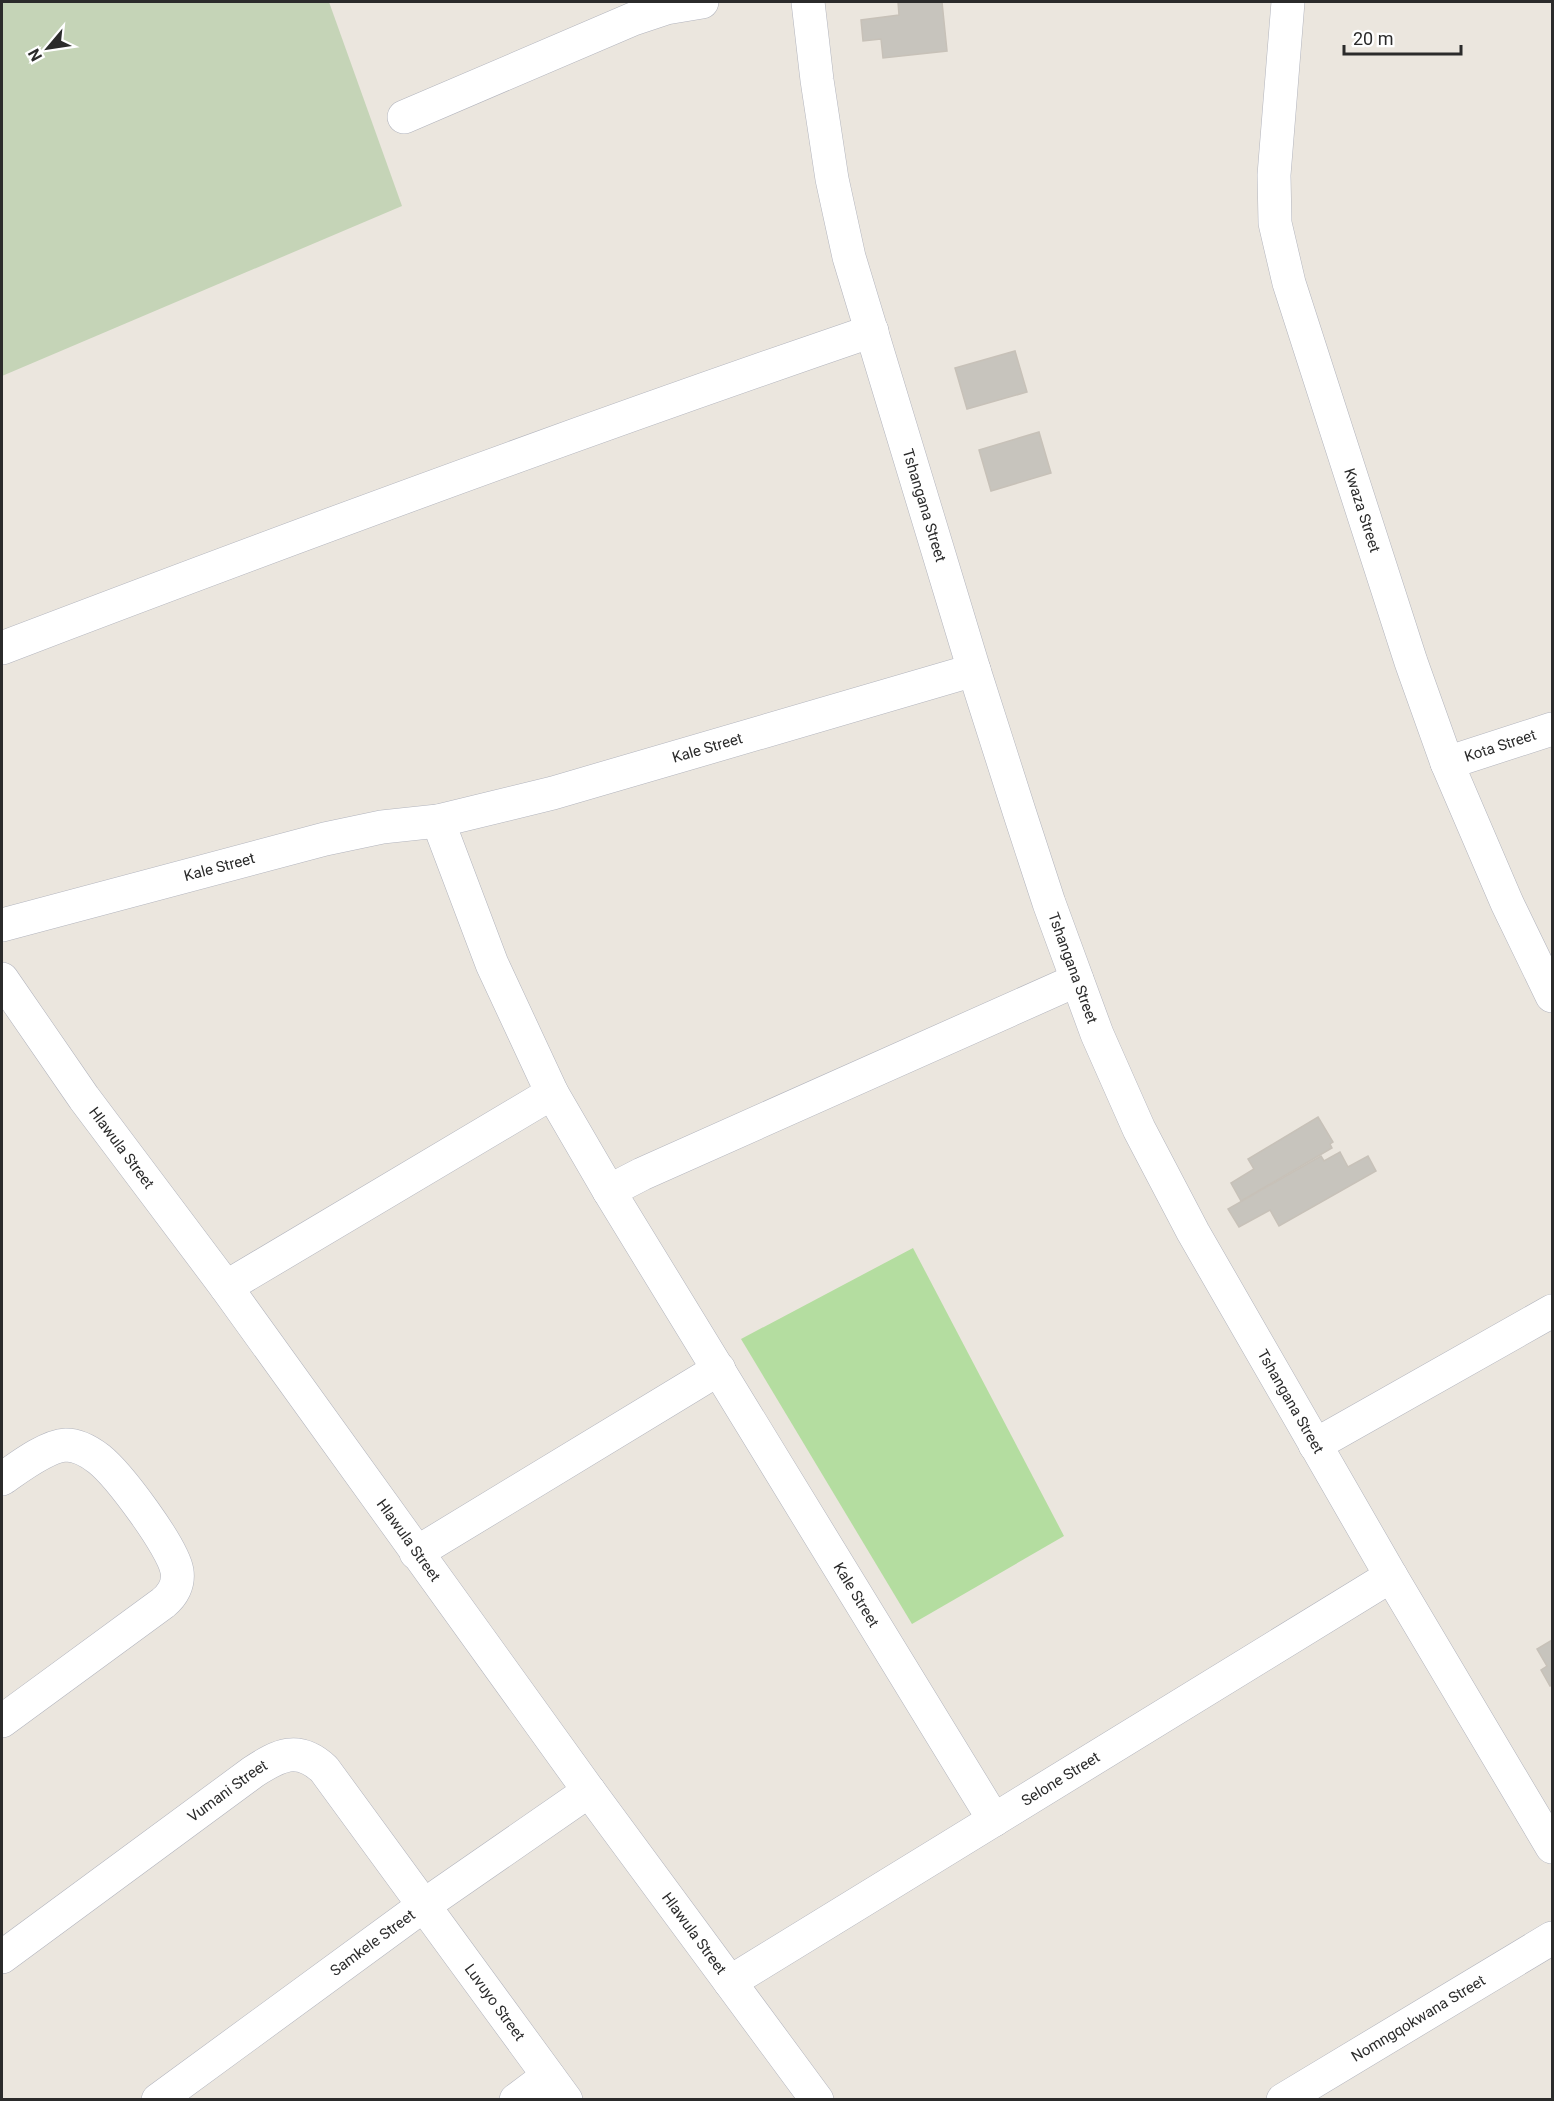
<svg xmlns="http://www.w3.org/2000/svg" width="1554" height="2101" font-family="Roboto,sans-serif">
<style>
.green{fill:#b4dda0}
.cemetery{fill:#c5d4b7}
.building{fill:#c7c4bd;stroke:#c7c1b8;stroke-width:1.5}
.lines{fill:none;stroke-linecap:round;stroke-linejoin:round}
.minor-casing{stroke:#b2b4bd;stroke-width:34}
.minor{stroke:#fff;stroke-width:33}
.labels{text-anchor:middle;stroke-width:5;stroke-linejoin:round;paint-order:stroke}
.street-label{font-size:15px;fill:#2b2b2b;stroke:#fff}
</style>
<rect width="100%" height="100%" fill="#ebe6de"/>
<polygon class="green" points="913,1248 1064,1536 912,1624 741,1339"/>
<polygon class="cemetery" points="2,2 329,2 402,206 2,376"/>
<g class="building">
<polygon points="898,2 942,2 947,51 883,58 881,39 863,41 861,20 899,15"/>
<polygon points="1015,351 1027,392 967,409 955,368"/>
<polygon points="1039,432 1051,473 991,491 979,450"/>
<polygon points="1318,1117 1333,1142 1330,1144 1332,1148 1241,1201 1231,1183 1254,1169 1248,1159"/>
<polygon points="1340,1152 1348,1167 1368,1156 1376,1171 1279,1226 1270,1210 1239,1227 1228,1209 1321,1156 1324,1161"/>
<polygon points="1552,1640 1552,1685 1550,1686 1541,1670 1547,1666 1537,1649"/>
</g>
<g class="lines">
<defs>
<g id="minor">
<path id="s1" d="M 808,2 L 817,80 L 832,179 L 849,257 L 974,670 L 1019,811 L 1049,903 L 1097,1034 L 1139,1129 L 1193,1232 L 1391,1576 L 1552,1847"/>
<path id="s2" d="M 1288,2 L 1274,175 L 1275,223 L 1289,283 L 1411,662 L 1447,763 L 1507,903 L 1552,996"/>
<polyline points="404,117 633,19 666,8 702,2"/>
<path d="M 2,648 C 290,538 580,431 872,331"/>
<path id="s3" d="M 1447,763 L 1552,729"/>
<path id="s4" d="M 438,821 L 492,964 L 552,1093 L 609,1191 L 994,1820"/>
<path id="s5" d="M 2,925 L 325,839 L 382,827 L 438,821 L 553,793 L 974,670"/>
<path id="s6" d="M 2,979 L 84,1098 L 226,1287 L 589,1791 L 817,2100"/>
<polyline points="609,1191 642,1174 1077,980"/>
<polyline points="226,1287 552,1093"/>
<polyline points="1315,1445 1552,1311"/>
<path d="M 2,1479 C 18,1468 46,1446 66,1445 C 78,1445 90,1452 99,1459 C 119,1475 173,1547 177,1571 C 179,1584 173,1595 163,1603 L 2,1721"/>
<polyline points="416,1553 719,1369"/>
<path id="s7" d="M 2,1957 L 253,1772 C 279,1755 298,1745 324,1769 L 566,2100"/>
<path id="s8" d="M 730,1982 L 1391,1576"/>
<path id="s9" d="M 158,2100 L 423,1906 L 589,1791"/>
<polyline points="516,2100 548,2076"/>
<path id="s10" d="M 1283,2100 L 1552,1938"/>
</g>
</defs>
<use href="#minor" class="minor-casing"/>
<use href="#minor" class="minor"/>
</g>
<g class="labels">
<g class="street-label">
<text dy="5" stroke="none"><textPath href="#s1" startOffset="518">Tshangana Street</textPath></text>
<text dy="5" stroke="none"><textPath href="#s2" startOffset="522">Kwaza Street</textPath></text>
<text dy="5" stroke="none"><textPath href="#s3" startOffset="56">Kota Street</textPath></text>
<text dy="5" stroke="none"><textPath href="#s5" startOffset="728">Kale Street</textPath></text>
<text dy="5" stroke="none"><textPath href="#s5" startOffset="225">Kale Street</textPath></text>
<text dy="5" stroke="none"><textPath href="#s1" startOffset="1004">Tshangana Street</textPath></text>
<text dy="5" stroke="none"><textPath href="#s6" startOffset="207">Hlawula Street</textPath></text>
<text dy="5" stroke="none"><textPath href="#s1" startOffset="1490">Tshangana Street</textPath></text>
<text dy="5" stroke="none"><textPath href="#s6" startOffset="693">Hlawula Street</textPath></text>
<text dy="5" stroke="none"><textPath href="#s4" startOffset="882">Kale Street</textPath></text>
<text dy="5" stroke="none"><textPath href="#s8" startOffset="388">Selone Street</textPath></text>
<text dy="5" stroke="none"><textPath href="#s7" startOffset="280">Vumani Street</textPath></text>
<text dy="5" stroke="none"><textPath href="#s6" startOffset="1179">Hlawula Street</textPath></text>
<text dy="5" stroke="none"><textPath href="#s9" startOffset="266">Samkele Street</textPath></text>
<text dy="5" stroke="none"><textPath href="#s7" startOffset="680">Luvuyo Street</textPath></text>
<text dy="5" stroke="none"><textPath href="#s10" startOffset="158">Nomngqokwana Street</textPath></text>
</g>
</g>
<rect width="1554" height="2101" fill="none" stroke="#2b2b2b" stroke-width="6"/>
<g transform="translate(48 48) rotate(241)" stroke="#ffffff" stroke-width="4.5" paint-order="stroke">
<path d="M0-4.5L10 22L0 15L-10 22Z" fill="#2b2b2b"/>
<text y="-9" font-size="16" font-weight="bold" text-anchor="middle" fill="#2b2b2b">N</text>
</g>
<path d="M1344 45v9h117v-9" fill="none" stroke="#2b2b2b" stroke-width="3"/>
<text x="1353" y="45" font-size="18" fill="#2b2b2b" stroke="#ffffff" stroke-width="4.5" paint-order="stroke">20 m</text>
</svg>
